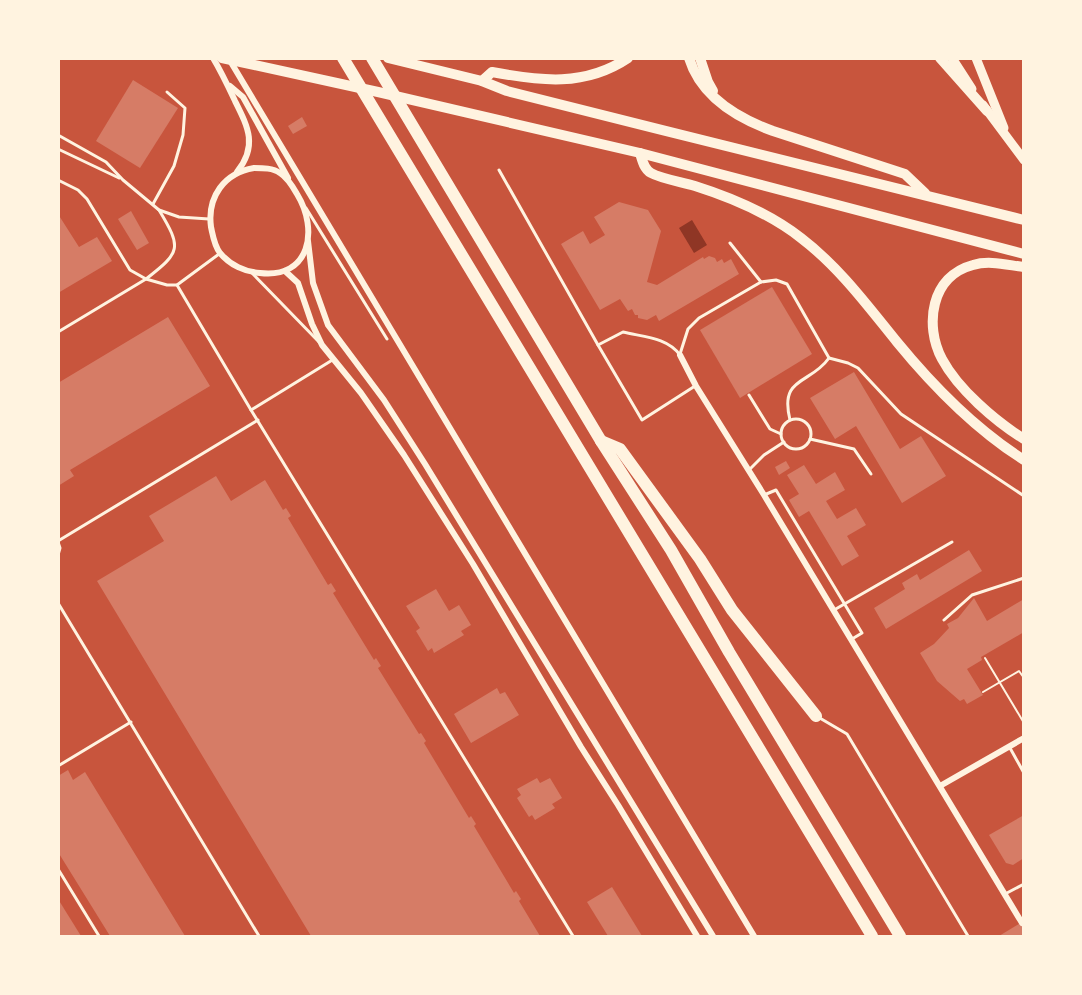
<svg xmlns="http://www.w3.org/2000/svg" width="1082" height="995" font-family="'Nunito Sans',sans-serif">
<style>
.water{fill:#8f3625}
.building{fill:#d67c66}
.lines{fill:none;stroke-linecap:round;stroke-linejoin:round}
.path{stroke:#fff3e0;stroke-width:2}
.service{stroke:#fff3e0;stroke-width:3}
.minor{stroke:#fff3e0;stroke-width:6}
.secondary{stroke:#fff3e0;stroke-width:9}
.trunk{stroke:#fff3e0;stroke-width:10}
.motorway{stroke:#fff3e0;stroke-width:12}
</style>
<rect width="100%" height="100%" fill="#c8553d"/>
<polygon class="water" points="692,220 707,245 694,253 679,228"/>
<g class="building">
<polygon points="133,80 178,108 140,168 96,141"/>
<polygon points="302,117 307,126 293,134 288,126"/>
<polygon points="619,202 648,210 661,231 647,282 657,285 703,257 704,259 709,256 715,258 717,262 722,259 724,263 731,259 739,274 659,321 656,315 647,320 638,318 638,315 635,315 632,309 628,311 620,299 600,310 561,244 583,231 590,244 605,235 594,217"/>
<polygon points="131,211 149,243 137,250 118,219"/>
<polygon points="58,214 79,247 97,237 112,261 58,293"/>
<polygon points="772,287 812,354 740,398 700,330"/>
<polygon points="168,317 210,386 70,470 74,476 58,486 58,383"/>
<polygon points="854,372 900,449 921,436 946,476 902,503 856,426 835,439 810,398"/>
<polygon points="786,461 790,468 779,475 775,467"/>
<polygon points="804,465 816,484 835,472 845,490 826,501 837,519 856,508 866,525 847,536 859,556 842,566 809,511 799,517 789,500 799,494 787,475"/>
<polygon points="216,476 231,501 265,480 283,510 286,508 291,516 288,518 328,585 331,583 336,591 333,593 374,660 376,658 381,666 378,668 419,734 421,733 426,741 424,743 469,818 471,816 476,824 474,826 514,893 516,891 521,899 519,901 540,936 311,936 97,581 164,541 149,516"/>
<polygon points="969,550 982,571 886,629 874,608 905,589 902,583 917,574 920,580"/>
<polygon points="436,589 449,611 459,605 471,625 461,631 464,635 434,653 432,648 428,651 416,631 420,628 406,606"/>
<polygon points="974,598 987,621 1024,599 1024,632 981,657 982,660 967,669 983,695 967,704 964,699 960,701 937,681 920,653 934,644 949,628 947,624 958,618"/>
<polygon points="497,688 500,694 505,692 519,715 471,743 454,714"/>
<polygon points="68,770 73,780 85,772 185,936 110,936 58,852 58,776"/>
<polygon points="537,778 540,783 550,778 562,798 552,804 555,808 535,820 532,815 529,817 517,798 521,795 517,789"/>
<polygon points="1024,815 1024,858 1013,865 1006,863 989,835"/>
<polygon points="612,887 642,936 608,936 587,902"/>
<polygon points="58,899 81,936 58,936"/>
<polygon points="1024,921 1024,936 999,936"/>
</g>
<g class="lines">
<g class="path">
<polyline points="985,658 1024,723"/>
<polyline points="983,692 1019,671 1024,678"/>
</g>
<g class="service">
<polyline points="58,135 106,162 123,180 159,210 179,217 209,219"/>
<polyline points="58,149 119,178"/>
<polyline points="499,170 598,345"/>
<path d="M 58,180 L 78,190 L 87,199 L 130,270 L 146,279 C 181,252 182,248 159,210"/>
<polyline points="153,204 174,166 183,135 185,108 167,92"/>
<polyline points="306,208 387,339"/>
<polyline points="730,243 761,282"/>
<polyline points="252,273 319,342"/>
<polyline points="177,285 251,410 573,936"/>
<polyline points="58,332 146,279 167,285 177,285 219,254"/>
<polyline points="680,354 688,329 699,318 761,282 776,280 787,284 829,358"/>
<path d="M 680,355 C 667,337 643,337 623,332 L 598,345 L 642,420 L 695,386"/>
<polyline points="749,395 770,429 781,434"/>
<polyline points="251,410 334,359"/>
<circle cx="796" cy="434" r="15"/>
<path d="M 790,420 C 779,376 810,385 829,358 L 848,363 L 858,368 L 901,414 L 1024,496"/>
<polyline points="810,439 854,449 871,474"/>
<polyline points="749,470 764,455 784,442"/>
<polyline points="764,495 776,490 862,633 852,639"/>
<polyline points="58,541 258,420"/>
<polyline points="58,542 60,548 58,555"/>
<polyline points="58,603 259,936"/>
<polyline points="834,610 952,542"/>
<polyline points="944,620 972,595 1024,578"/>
<polyline points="818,717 847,734 968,936"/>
<polyline points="1010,748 1024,773"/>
<polyline points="58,766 131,722"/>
<polyline points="58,869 99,936"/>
<polyline points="1005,894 1024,884"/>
</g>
<g class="minor">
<path d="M 213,58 C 222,73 228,86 235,101 C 248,127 258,146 237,172"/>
<polyline points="229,59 754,936"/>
<polyline points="230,86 243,97 288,178"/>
<path d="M 254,168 C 263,168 273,168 280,173 C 288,178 293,187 297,194 C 319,230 310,279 260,273 C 245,272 230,265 220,253 C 214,245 213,236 211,227 C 207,197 224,173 254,168 Z"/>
<polyline points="308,241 313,283 328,325 384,400 425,464 713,936"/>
<polyline points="285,271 298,283 312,324 322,345 361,393 404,455 473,564 581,747 618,805 697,936"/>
<polyline points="680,355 696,386 764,495 1022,923"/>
<polyline points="940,786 1024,738"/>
</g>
<g class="secondary">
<polyline points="952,58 972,89"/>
<polyline points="976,58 1004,128"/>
<polyline points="983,105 1024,160"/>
</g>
<g class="trunk">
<polyline points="222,58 378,92 640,153 1024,254"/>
<path d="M 388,58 L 482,81 L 507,91 C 679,135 851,176 1024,220"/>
<path d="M 689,58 C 701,97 737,118 773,131 L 905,174 L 925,193"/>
<polyline points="700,58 708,82 713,91"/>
<polyline points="940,58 987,111"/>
<path d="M 482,81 L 492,72 C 540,81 585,87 628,58"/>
<path d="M 640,153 C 642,160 644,169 651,173 C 662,179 682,182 695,186 C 733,198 769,213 801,238 C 839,267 867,305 897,342 C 933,386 975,429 1024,460"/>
<path d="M 1024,267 C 1007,265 989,260 973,265 C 931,276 924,325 942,359 C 958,389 995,421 1024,439"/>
</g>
<g class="motorway">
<polyline points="343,58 872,936"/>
<polyline points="372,58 601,441 671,550 729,652 900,936"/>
<polyline points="601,441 620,449 700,559 732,610 816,716"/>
</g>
</g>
<rect width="1082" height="995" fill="none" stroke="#fff3e0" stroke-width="120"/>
</svg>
